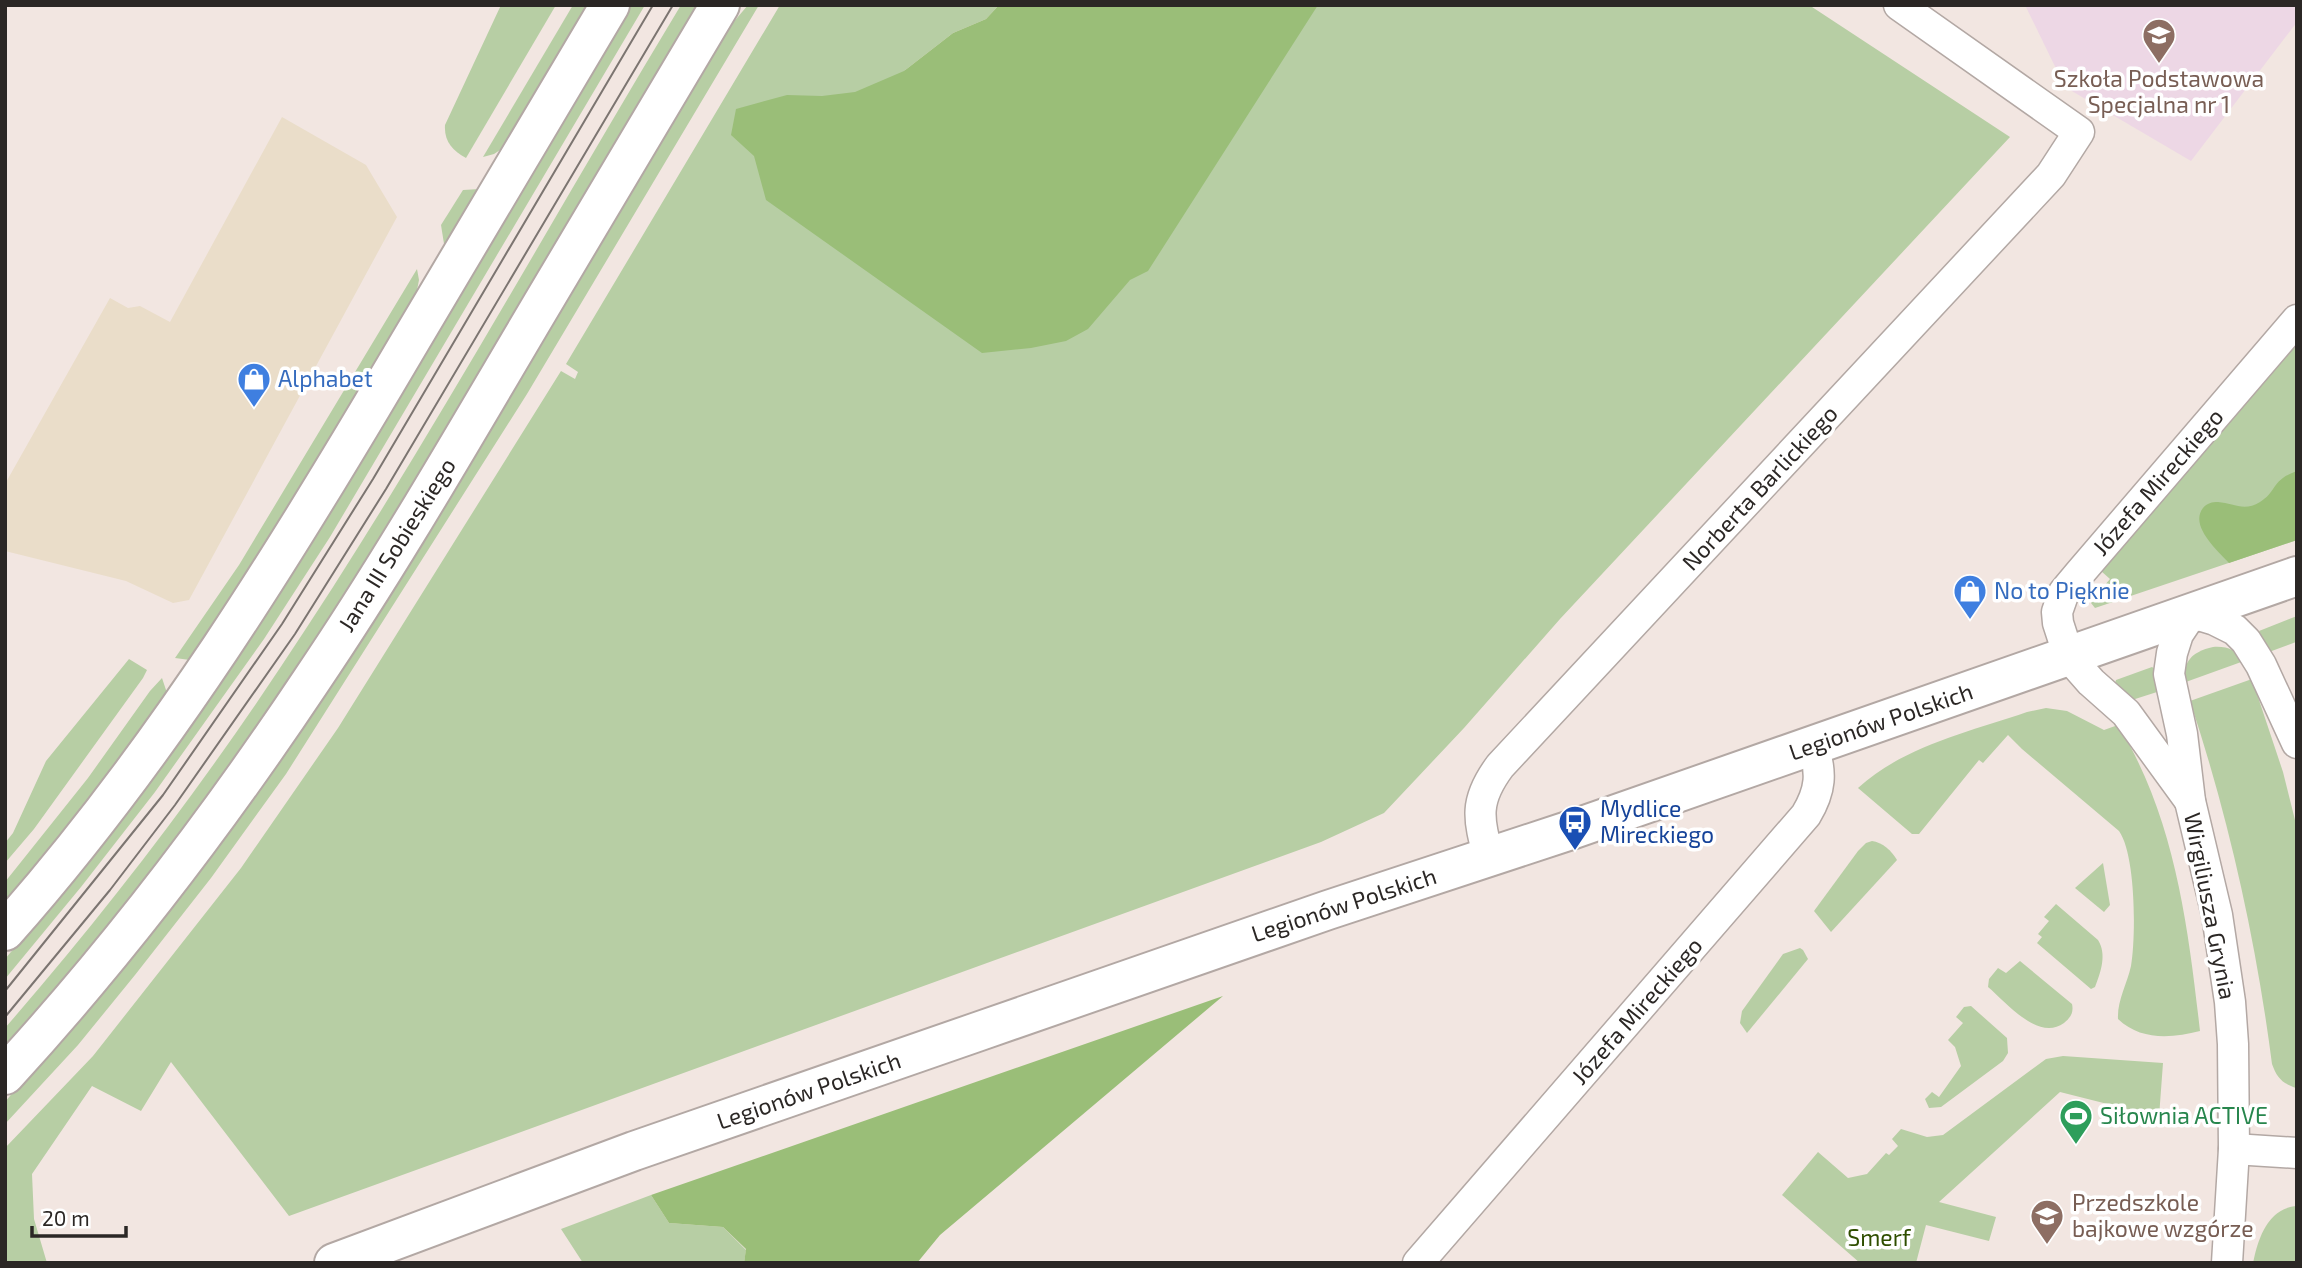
<svg xmlns="http://www.w3.org/2000/svg" width="2302" height="1268" font-family="'Exo 2',sans-serif">
<style>
.commercial{fill:#eaddc9}
.education{fill:#edd7e5}
.green{fill:#b7cea4}
.forest{fill:#9abe78}
.lines{fill:none;stroke-linecap:round;stroke-linejoin:round}
.street-casing{stroke:#b3a8a4;stroke-width:33}
.secondary-casing{stroke:#b3a8a4;stroke-width:42}
.street{stroke:#fff;stroke-width:30}
.secondary{stroke:#fff;stroke-width:38}
.tram{stroke:#7c7571;stroke-width:2}
.labels{text-anchor:middle;stroke-width:7;stroke-linejoin:round;paint-order:stroke}
.education-label{font-size:23px;fill:#785e54;stroke:#fff}
.shop-label{font-size:23px;fill:#366cbe;stroke:#fff;text-anchor:start}
.street-label{font-size:23px;fill:#2b2725;stroke:#fff}
.transit-label{font-size:23px;fill:#164399;stroke:#fff;text-anchor:start}
.leisure-label{font-size:23px;fill:#27864d;stroke:#fff;text-anchor:start}
.park-label{font-size:23px;fill:#2f4e00;stroke:#fff}
</style>
<rect width="100%" height="100%" fill="#f2e6e1"/>
<polygon class="commercial" points="282,117 366,165 397,217 189,600 173,603 126,581 5,551 5,484 110,298 128,308 140,306 170,322"/>
<polygon class="education" points="2025,5 2297,5 2297,22 2191,161 2065,87"/>
<g class="green">
<path d="M 501,5 L 556,5 L 466,158 C 452,150 444,141 445,125 Z"/>
<polygon points="573,5 589,5 506,146 494,154 483,157"/>
<polygon points="630,5 645,5 330,537 264,639 155,792 81,887 5,979 5,959 37,921 424,354"/>
<path d="M 681,5 L 700,5 L 417,478 L 319,636 L 188,824 L 59,987 L 5,1051 L 5,1028 C 105,913 198,792 282,665 C 425,451 548,225 681,5 Z"/>
<polygon points="748,5 759,5 527,394 286,774 211,878 135,975 78,1045 5,1124 5,1102 28,1074 720,38"/>
<polygon points="780,5 999,5 986,19 953,33 904,71 880,82 1046,5 1809,5 2010,137 1560,619 1464,728 1384,813 1321,842 289,1216 171,1062 141,1111 92,1086 32,1174 34,1219 47,1263 5,1263 5,1148 93,1056 241,868 338,728 561,371 575,379 578,372 566,364"/>
<polygon points="480,189 445,250 441,225 463,190"/>
<polygon points="417,269 419,280 415,300 295,500 190,660 175,658 239,565"/>
<polygon points="2297,342 2297,540 2095,608 2091,603 2092,600 2110,579 2101,571"/>
<polygon points="2297,616 2296,642 2269,652 2259,631"/>
<path d="M 2213,647 C 2228,646 2235,650 2244,661 L 2183,683 C 2184,661 2191,652 2213,647 Z"/>
<polygon points="129,659 147,670 143,678 34,829 5,863 5,843 13,833 46,761"/>
<polygon points="2152,667 2155,669 2157,692 2132,700 2115,683 2116,680"/>
<polygon points="162,678 167,693 98,788 5,904 5,882 88,778 150,691"/>
<path d="M 2252,679 L 2283,772 L 2297,828 L 2296,1088 C 2282,1083 2277,1078 2272,1064 C 2256,940 2229,819 2190,701 Z"/>
<path d="M 2046,708 L 2067,711 L 2104,730 L 2118,725 C 2175,818 2188,925 2200,1031 C 2172,1038 2141,1041 2118,1019 C 2117,1001 2127,984 2131,966 C 2136,937 2136,855 2119,831 L 2022,749 L 2008,735 L 1983,763 L 1979,760 L 1919,834 L 1912,834 L 1858,788 C 1904,746 1969,732 2027,712 Z"/>
<path d="M 1872,841 C 1882,842 1892,851 1897,860 L 1831,932 L 1814,911 L 1858,851 L 1866,843 Z"/>
<polygon points="2103,863 2110,905 2104,912 2075,888"/>
<path d="M 2056,904 L 2098,940 C 2107,954 2101,972 2095,987 L 2091,989 L 2037,943 L 2042,937 L 2038,934 L 2049,921 L 2044,917 Z"/>
<polygon points="1800,948 1803,950 1808,959 1747,1033 1740,1023 1742,1011 1783,954"/>
<path d="M 2020,961 L 2072,1004 C 2074,1013 2070,1018 2064,1023 C 2038,1042 2006,1002 1988,987 L 1989,979 L 1998,968 L 2006,973 Z"/>
<polygon points="1971,1006 2007,1038 2008,1053 2003,1061 1941,1107 1929,1108 1925,1099 1932,1092 1939,1097 1961,1066 1955,1047 1948,1040 1963,1023 1956,1017 1964,1007"/>
<polygon points="2063,1056 2163,1063 2159,1117 2060,1092 1939,1202 1996,1217 1989,1241 1926,1225 1916,1263 1860,1263 1782,1195 1818,1152 1848,1178 1867,1174 1886,1153 1889,1155 1898,1146 1892,1139 1901,1129 1927,1137 1943,1135 2046,1059"/>
<polygon points="651,1195 669,1223 723,1227 746,1250 744,1263 583,1263 561,1229"/>
<path d="M 2297,1206 L 2297,1263 L 2253,1263 C 2258,1238 2268,1208 2297,1206 Z"/>
</g>
<g class="forest">
<polygon points="999,5 1318,5 1148,271 1130,280 1088,329 1066,341 1031,348 982,353 766,200 754,156 731,135 736,109 787,95 822,96 855,92 904,71 953,33 986,19"/>
<path d="M 2297,471 L 2297,540 L 2229,563 C 2218,551 2189,526 2203,508 C 2207,503 2212,502 2218,502 C 2233,503 2244,512 2260,502 C 2277,492 2271,480 2297,471 Z"/>
<polygon points="1223,996 940,1235 917,1263 744,1263 746,1249 723,1227 669,1223 651,1195"/>
</g>
<g class="lines">
<defs>
<g id="street">
<polyline points="2190,801 2126,713 2091,682 2069,657 2058,623 2057,612 2064,592 2079,574 2297,320"/>
<path d="M 1489,858 C 1478,818 1474,801 1500,766 L 2051,175 L 2079,132 L 1899,5"/>
<polyline points="2234,1149 2297,1153"/>
<path d="M 1418,1263 L 1806,815 C 1821,790 1822,773 1813,745"/>
<polyline points="2227,1263 2234,1149 2233,1044 2230,1002 2217,915 2190,801 2182,734 2169,674 2172,653 2178,634 2192,613 2215,620 2235,630 2246,641 2261,665 2297,743"/>
</g>
<g id="secondary">
<path d="M 5,931 C 163,753 288,549 408,345 C 475,232 543,119 610,5"/>
<path d="M 5,1075 C 117,953 219,819 311,681 C 397,554 473,420 551,289 C 607,194 664,100 720,5"/>
<polyline points="334,1263 634,1151 977,1032 1328,910 1568,831 2297,576"/>
</g>
</defs>
<use href="#street" class="street-casing"/>
<use href="#secondary" class="secondary-casing"/>
<use href="#street" class="street"/>
<use href="#secondary" class="secondary"/>
<g class="tram">
<polyline points="5,991 163,795 282,624 373,479 653,5"/>
<polyline points="5,1017 110,890 175,805 295,634 386,489 673,5"/>
</g>
</g>
<defs>
<symbol id="school-pin" viewBox="-11 -11 22 30"><path d="M0 17L-7.5 6A9.5 9.5 0 1 1 7.5 6Z" fill="#8d6e63" stroke="#fff"/><path d="M0-5L7-2L0 1L-7-2ZM-4 1L0 2.5L4 1V4Q0 6-4 4Z" fill="#fff"/></symbol>
<symbol id="shop-pin" viewBox="-11 -11 22 30"><path d="M0 17L-7.5 6A9.5 9.5 0 1 1 7.5 6Z" fill="#3f7fe0" stroke="#fff"/><path d="M-5-2.5h2.3a2.7 3.5 0 0 1 5.4 0H5L5.5 6h-11ZM-1.5-2.5h3a1.5 2.3 0 0 0-3 0Z" fill="#fff"/></symbol>
<symbol id="bus-pin" viewBox="-11 -11 22 30"><path d="M0 17L-7.5 6A9.5 9.5 0 1 1 7.5 6Z" fill="#1a4fb4" stroke="#fff"/><path d="M-5-6H5V4H4V6H2V4H-2V6H-4V4H-5ZM-3.5-4V0h7V-4ZM-3.5 1.2v1.5H-2V1.2ZM2 1.2v1.5H3.5V1.2Z" fill="#fff"/></symbol>
<symbol id="stadium-pin" viewBox="-11 -11 22 30"><path d="M0 17L-7.5 6A9.5 9.5 0 1 1 7.5 6Z" fill="#2e9e5b" stroke="#fff"/><path d="M0-5a6.5 5 0 1 0 0 10a6.5 5 0 1 0 0-10ZM-3.5-1.8h7v3.6h-7Z" fill="#fff"/></symbol>
</defs>
<g fill-rule="evenodd">
<use href="#school-pin" x="2140" y="16" width="38" height="52"/>
<use href="#shop-pin" x="235" y="360" width="38" height="52"/>
<use href="#shop-pin" x="1951" y="572" width="38" height="52"/>
<use href="#bus-pin" x="1556" y="803" width="38" height="52"/>
<use href="#stadium-pin" x="2057" y="1097" width="38" height="52"/>
<use href="#school-pin" x="2028" y="1197" width="38" height="52"/>
</g>
<g class="labels">
<g class="education-label">
<text x="2159" y="87">Szkoła Podstawowa<tspan x="2159" dy="26">Specjalna nr 1</tspan></text>
<text x="2072" y="1211" text-anchor="start">Przedszkole<tspan x="2072" dy="26">bajkowe wzgórze</tspan></text>
</g>
<g class="shop-label">
<text x="278" y="387">Alphabet</text>
<text x="1994" y="599">No to Pięknie</text>
</g>
<g class="street-label">
<text transform="translate(2158 482) rotate(-49)" y="8">Józefa Mireckiego</text>
<text transform="translate(1760 488) rotate(-47)" y="8">Norberta Barlickiego</text>
<text transform="translate(397 545) rotate(-58)" y="8">Jana III Sobieskiego</text>
<text transform="translate(1881 722) rotate(-19)" y="8">Legionów Polskich</text>
<text transform="translate(1344 905) rotate(-18)" y="8">Legionów Polskich</text>
<text transform="translate(2210 906) rotate(79)" y="8">Wirgiliusza Grynia</text>
<text transform="translate(1637 1011) rotate(-49)" y="8">Józefa Mireckiego</text>
<text transform="translate(809 1091) rotate(-19)" y="8">Legionów Polskich</text>
</g>
<g class="transit-label">
<text x="1600" y="817">Mydlice<tspan x="1600" dy="26">Mireckiego</tspan></text>
</g>
<g class="leisure-label">
<text x="2100" y="1124">Siłownia ACTIVE</text>
</g>
<g class="park-label">
<text x="1879" y="1246">Smerf</text>
</g>
</g>
<rect width="2302" height="1268" fill="none" stroke="#2b2725" stroke-width="14"/>
<path d="M32 1226v10h94v-10" fill="none" stroke="#2b2725" stroke-width="3.5"/>
<text x="42" y="1226" font-size="21" fill="#2b2725" stroke="#ffffff" stroke-width="5" paint-order="stroke">20 m</text>
</svg>
